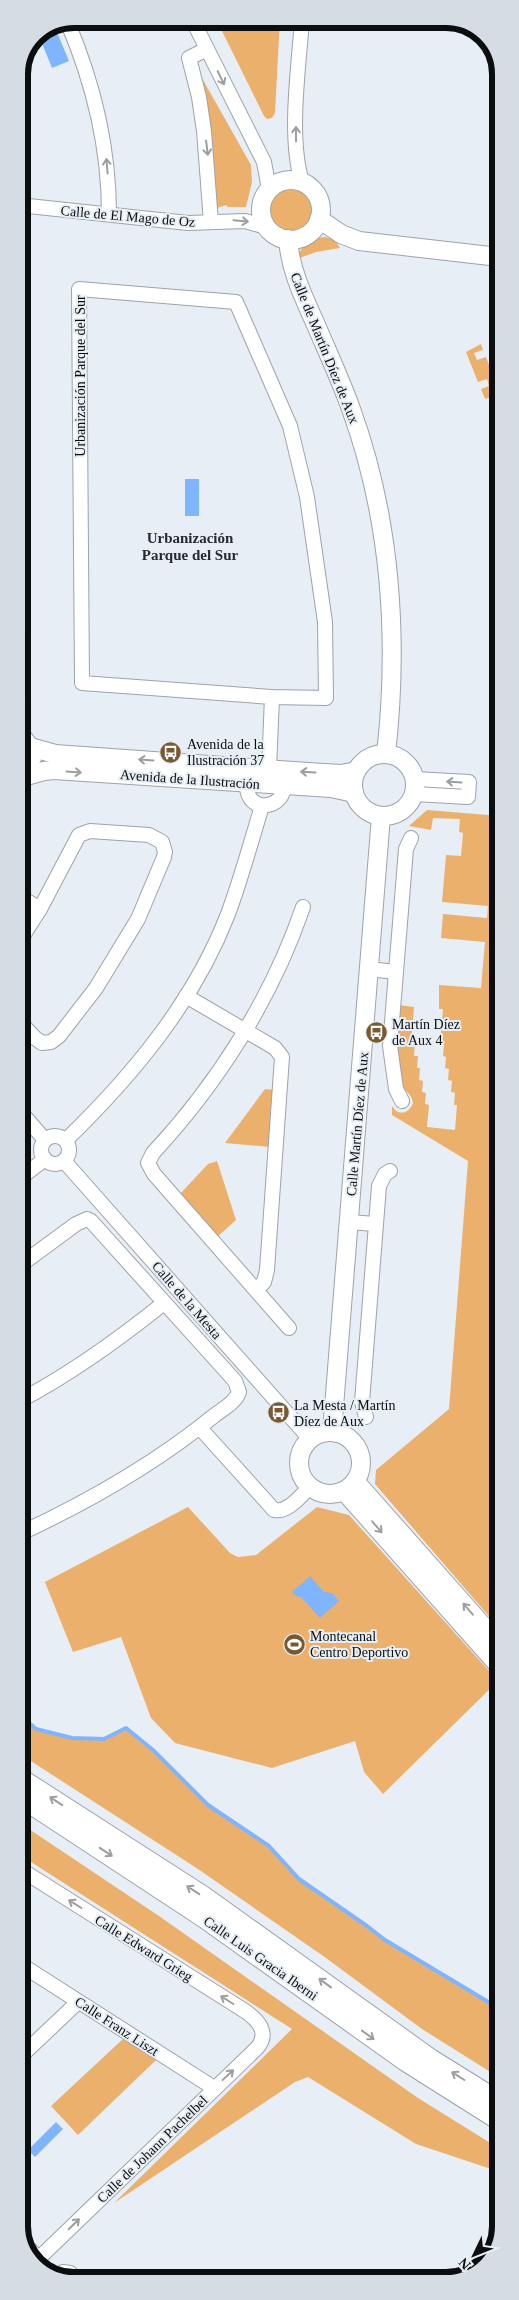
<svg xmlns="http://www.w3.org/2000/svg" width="519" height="2300" font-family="Georgia,serif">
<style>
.green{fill:#ecb06d}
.water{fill:#7fb4fe}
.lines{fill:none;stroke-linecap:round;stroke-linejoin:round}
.stream{stroke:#7fb4fe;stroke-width:4}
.minor-casing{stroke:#9ea2a9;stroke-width:16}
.tertiary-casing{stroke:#9ea2a9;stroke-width:20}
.secondary-casing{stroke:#9ea2a9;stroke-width:21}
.minor{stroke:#fff;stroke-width:14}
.tertiary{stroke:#fff;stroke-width:18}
.secondary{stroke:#fff;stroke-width:19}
.oneway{stroke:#9d9e9f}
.labels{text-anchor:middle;stroke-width:4;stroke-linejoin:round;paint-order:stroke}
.street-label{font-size:14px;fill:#0b0d0f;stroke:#e8eef5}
.poi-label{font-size:14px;fill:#0b0d0f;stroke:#e8eef5;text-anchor:start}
.neighbourhood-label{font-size:15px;font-weight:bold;fill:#262a30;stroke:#e8eef5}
.rim{fill:none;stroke:#0b0d0f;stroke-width:6}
</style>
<rect width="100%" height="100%" fill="#e8eef5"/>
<g class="green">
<polygon points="216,19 280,19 275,113 272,118 267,119 264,116"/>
<polygon points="194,64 251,165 252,182 246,207 227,207 227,205 213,209"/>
<circle cx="291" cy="210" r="23"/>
<path d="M 325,237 L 335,240 L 340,248 L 316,252 L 297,259 C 300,245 312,238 325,237 Z"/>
<polygon points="481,344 483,350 474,353 477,360 486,357 499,391 499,395 485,399 481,389 489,386 487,379 478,382 466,352"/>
<path d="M 427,810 L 500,816 L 500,1629 L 375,1484 L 376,1470 L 449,1409 L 468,1161 L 392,1115 L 392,1106 L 396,1111 C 404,1115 410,1111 413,1103 C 412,1093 404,1092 402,1084 C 395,1058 397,1032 399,1005 L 414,1007 L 411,1043 L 415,1044 L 414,1056 L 418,1056 L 417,1068 L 420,1068 L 419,1080 L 423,1081 L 422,1092 L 426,1093 L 425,1104 L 429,1105 L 427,1127 L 455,1130 L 457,1105 L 454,1105 L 455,1093 L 451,1092 L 452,1081 L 448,1080 L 449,1069 L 445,1068 L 446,1057 L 443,1056 L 444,1045 L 440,1044 L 443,1009 L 439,1009 L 439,985 L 481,988 L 485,942 L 441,938 L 443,914 L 487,918 L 488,906 L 442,902 L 446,855 L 461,856 L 463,833 L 459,832 L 460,819 L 433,818 L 431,830 L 409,826 Z"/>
<polygon points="265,1089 275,1090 270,1147 225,1143"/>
<polygon points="217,1161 236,1220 217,1237 180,1194 208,1164"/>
<polygon points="188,1507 230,1553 238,1557 256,1555 317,1507 349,1515 498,1681 383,1794 364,1772 355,1741 272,1768 175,1743 151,1718 121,1637 73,1652 45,1582"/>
<polygon points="20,1715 36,1729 72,1738 103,1739 126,1728 153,1750 208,1805 269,1846 299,1879 367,1926 385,1940 499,2008 500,2078 422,2029 326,1958 198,1869 20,1754"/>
<polygon points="20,1823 159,1916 418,2098 500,2149 500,2172 416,2144 308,2077 295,2082 114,2203 292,2029 20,1855"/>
<polygon points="124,2038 156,2060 78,2135 51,2106"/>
</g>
<g class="water">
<polygon points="56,30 69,61 52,68 39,36"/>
<rect x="185" y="479" width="14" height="37"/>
<polygon points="310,1576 324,1592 332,1593 339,1601 320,1618 301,1597 296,1596 292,1592"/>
<polygon points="56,2122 63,2129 35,2157 28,2150"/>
</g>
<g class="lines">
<polyline class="stream" points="20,1715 36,1729 72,1738 104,1739 126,1728 153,1750 208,1805 269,1846 299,1879 367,1926 385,1940 500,2009"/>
<defs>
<g id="minor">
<polyline points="192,19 264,162 269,189"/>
<path d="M 302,19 C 299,66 288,137 302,182"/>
<path d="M 67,21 C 94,84 109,147 109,214"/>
<polyline points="207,49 189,58 199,97 204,131 211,222"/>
<polyline points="19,205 188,223 245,221 266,227"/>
<polyline points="269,770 272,697 326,698 325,622 307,497 290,426 236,302 79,289 82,683 272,697"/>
<path d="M 253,775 L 247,783 C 245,820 295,806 281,778"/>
<polyline points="414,794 468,797 469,782 415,779"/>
<polyline points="19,896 40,909"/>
<polyline points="19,942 40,909 79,835 90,831 149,835 162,842 165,852 164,857 138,919 96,988 59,1036 51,1042 42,1043 35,1038 19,1021"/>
<polyline points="369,969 395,972"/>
<polyline points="186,996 275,1048 282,1057 267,1270 264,1282 256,1290"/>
<polyline points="402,1101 396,1089 390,1046 406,849 411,838"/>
<polyline points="19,1110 45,1140"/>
<circle cx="55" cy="1150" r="14"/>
<path d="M 66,1140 C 132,1076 194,1002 228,914 C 241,879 251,842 262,806"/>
<polyline points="64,1161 310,1439"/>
<polyline points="19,1179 45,1159"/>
<polyline points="349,1222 375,1224"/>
<path d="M 19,1266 L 76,1224 L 87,1219 L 91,1221 L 235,1381 L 239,1392 C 236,1402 223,1409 215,1415 C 156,1463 88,1502 19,1534"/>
<path d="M 289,1328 L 154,1174 L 148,1163 L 153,1153 C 218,1083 272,998 303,907"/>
<path d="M 19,1401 C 71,1374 119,1339 164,1303"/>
<polyline points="366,1417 362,1402 379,1186 385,1174 390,1171"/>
<path d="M 200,1428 L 274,1510 C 288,1513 300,1496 310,1487"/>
<path d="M 20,1869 L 245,2011 C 258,2020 270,2033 257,2048 L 34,2263"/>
<polyline points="20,1964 214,2088"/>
<polyline points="20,2057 78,2002"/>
<polyline points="22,2241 38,2258"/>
<polyline points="59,2277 63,2272 70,2273 78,2281"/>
</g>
<g id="tertiary">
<circle cx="291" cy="210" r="30"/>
<polyline points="319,219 341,234 359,241 499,257"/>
<path d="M 288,239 C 290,270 304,298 316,325 C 328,353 341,381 351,409 C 391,519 399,639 386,754"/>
<polyline points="19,733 30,747 32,758"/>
<polyline points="30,747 55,754 308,772 341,774 356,771"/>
<circle cx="384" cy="785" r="31"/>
<polyline points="26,776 44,771 54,770 331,788 354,793"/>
<circle cx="330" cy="1463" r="31"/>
<polyline points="332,1432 381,816"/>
<polyline points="355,1481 500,1645"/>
<polyline points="344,1491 500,1667"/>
</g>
<g id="secondary">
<polyline points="20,1778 202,1895 431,2059 500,2102"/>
<polyline points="20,1797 204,1918 405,2061 500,2121"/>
</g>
</defs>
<use href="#minor" class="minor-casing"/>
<use href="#tertiary" class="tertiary-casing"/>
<use href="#secondary" class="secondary-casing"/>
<use href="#minor" class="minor"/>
<use href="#tertiary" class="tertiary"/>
<use href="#secondary" class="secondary"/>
</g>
<defs><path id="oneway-shaft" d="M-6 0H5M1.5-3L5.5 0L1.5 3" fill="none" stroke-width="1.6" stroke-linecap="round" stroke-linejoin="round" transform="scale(1.25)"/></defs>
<g class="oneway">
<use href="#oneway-shaft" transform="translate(221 78) rotate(64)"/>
<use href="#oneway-shaft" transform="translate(296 134) rotate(-90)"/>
<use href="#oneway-shaft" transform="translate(207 148) rotate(83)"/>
<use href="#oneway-shaft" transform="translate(107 166) rotate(-95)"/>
<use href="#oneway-shaft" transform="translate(241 221) rotate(5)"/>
<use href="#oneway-shaft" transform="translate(146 760) rotate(-176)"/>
<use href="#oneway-shaft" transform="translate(74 772) rotate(4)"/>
<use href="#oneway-shaft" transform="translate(308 772) rotate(-177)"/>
<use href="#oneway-shaft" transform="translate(454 782) rotate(-176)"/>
<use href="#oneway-shaft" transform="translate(377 1527) rotate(49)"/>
<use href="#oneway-shaft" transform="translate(468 1609) rotate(-131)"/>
<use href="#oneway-shaft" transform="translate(56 1801) rotate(-147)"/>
<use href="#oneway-shaft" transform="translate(106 1852) rotate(33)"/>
<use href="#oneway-shaft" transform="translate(193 1890) rotate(-147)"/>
<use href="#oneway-shaft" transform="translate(75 1904) rotate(-148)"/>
<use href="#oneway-shaft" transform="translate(325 1983) rotate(-144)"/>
<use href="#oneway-shaft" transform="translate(227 2000) rotate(-148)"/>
<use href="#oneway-shaft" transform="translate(368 2035) rotate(36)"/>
<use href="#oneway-shaft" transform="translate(228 2075) rotate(-43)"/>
<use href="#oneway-shaft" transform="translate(458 2076) rotate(-148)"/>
<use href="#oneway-shaft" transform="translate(74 2224) rotate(-44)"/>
</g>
<defs>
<symbol id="bus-disc" viewBox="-11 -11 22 22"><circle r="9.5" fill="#7a5830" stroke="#e8eef5"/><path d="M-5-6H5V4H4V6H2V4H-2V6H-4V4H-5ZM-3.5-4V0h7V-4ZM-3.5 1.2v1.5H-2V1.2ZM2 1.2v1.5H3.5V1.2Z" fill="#fff"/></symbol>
<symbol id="stadium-disc" viewBox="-11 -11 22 22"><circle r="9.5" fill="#7a5830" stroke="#e8eef5"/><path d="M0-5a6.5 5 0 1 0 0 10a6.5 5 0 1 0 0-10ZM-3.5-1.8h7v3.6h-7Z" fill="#fff"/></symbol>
</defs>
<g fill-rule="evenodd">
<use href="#bus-disc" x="158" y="740" width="25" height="25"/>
<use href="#bus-disc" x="364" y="1020" width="25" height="25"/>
<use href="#bus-disc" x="266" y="1400" width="25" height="25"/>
<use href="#stadium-disc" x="282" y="1632" width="25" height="25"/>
</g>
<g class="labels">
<g class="street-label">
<text transform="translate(128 216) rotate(5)" y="5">Calle de El Mago de Oz</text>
<text transform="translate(325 348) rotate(68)" y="5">Calle de Martín Díez de Aux</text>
<text transform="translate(80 376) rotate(-90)" y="5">Urbanización Parque del Sur</text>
<text transform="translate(190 779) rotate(4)" y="5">Avenida de la Ilustración</text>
<text transform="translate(357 1124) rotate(-85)" y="5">Calle Martín Díez de Aux</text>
<text transform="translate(187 1300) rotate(49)" y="5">Calle de la Mesta</text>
<text transform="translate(144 1948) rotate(32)" y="5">Calle Edward Grieg</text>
<text transform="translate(261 1958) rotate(35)" y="5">Calle Luis Gracia Iberni</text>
<text transform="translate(117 2026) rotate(33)" y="5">Calle Franz Liszt</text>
<text transform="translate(152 2149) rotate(-44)" y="5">Calle de Johann Pachelbel</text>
</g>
<g class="poi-label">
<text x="187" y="749">Avenida de la<tspan x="187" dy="16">Ilustración 37</tspan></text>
<text x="392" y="1029">Martín Díez<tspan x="392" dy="16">de Aux 4</tspan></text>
<text x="294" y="1410">La Mesta / Martín<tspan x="294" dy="16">Díez de Aux</tspan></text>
<text x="310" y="1641">Montecanal<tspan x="310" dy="16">Centro Deportivo</tspan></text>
</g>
<g class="neighbourhood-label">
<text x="190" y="543">Urbanización<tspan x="190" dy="17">Parque del Sur</tspan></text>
</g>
</g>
<path d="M0 0H519V2300H0ZM74 28H446A46 46 0 0 1 492 74V2226A46 46 0 0 1 446 2272H74A46 46 0 0 1 28 2226V74A46 46 0 0 1 74 28Z" fill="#d6dce3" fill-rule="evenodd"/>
<path class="rim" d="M74 28H446A46 46 0 0 1 492 74V2226A46 46 0 0 1 446 2272H74A46 46 0 0 1 28 2226V74A46 46 0 0 1 74 28Z"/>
<g transform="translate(474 2255) rotate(227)" stroke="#e8eef5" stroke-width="4" paint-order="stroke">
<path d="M0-4L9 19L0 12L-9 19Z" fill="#0b0d0f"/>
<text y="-8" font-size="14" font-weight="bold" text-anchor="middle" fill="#0b0d0f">N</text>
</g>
</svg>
